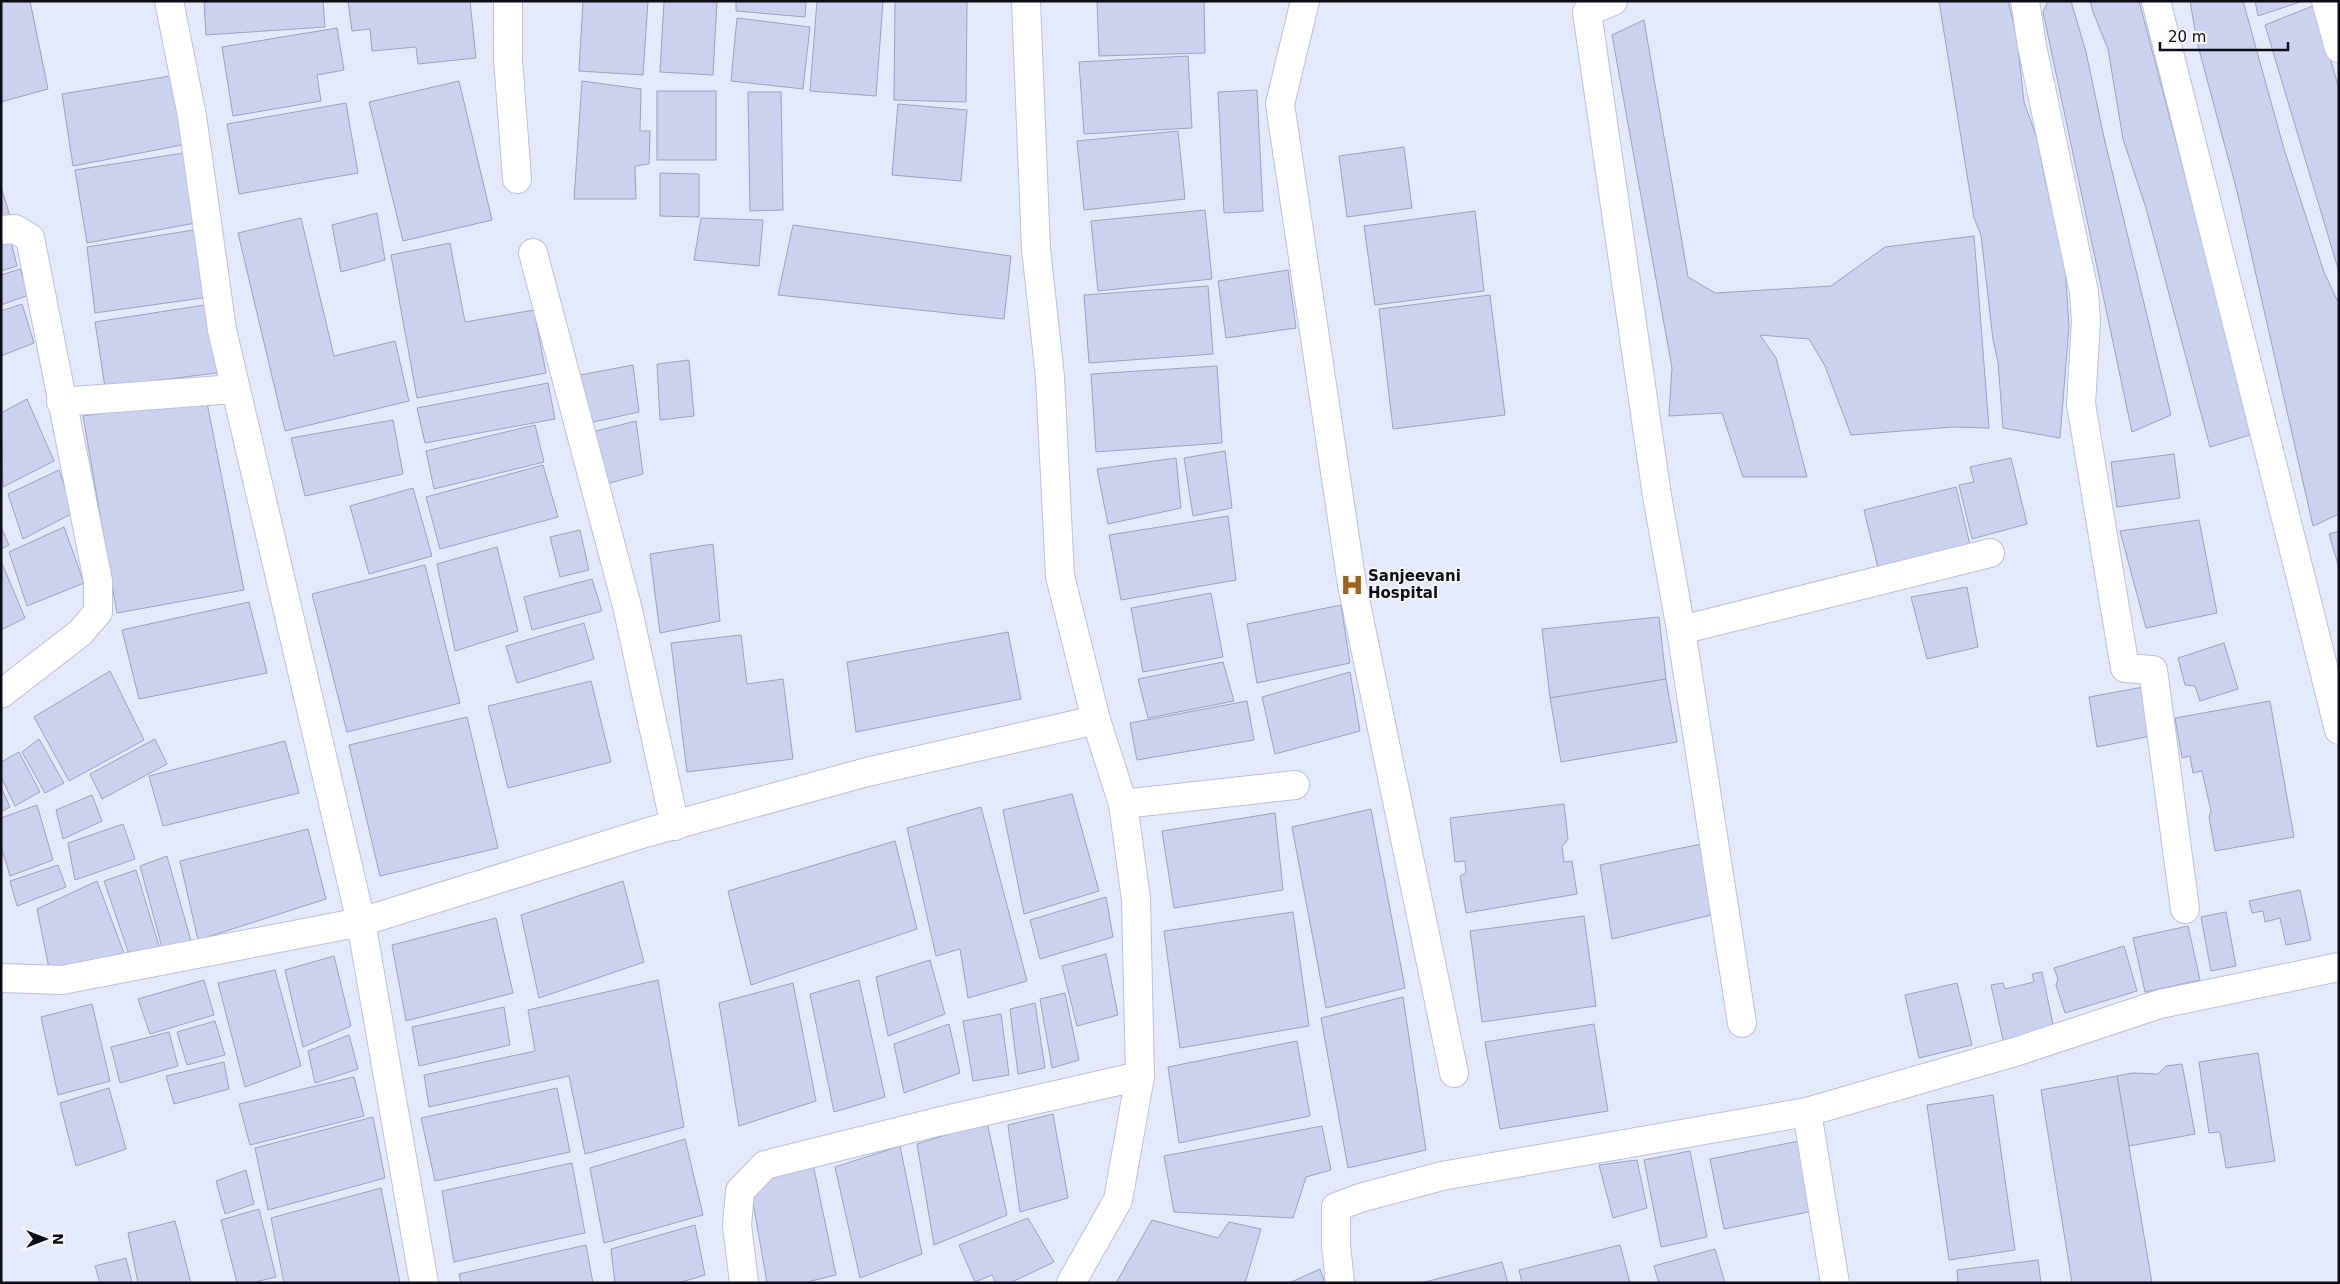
<svg xmlns="http://www.w3.org/2000/svg" width="2340" height="1284" font-family="'DejaVu Sans',sans-serif">
<style>
.building{fill:#ccd1f0;stroke:#9ca1bf}
.lines{fill:none;stroke-linecap:round;stroke-linejoin:round}
.street-casing{stroke:#bbc0de;stroke-width:30}
.street{stroke:#fff;stroke-width:28}
.labels{text-anchor:middle;stroke-width:4;stroke-linejoin:round;paint-order:stroke}
.poi-label{font-size:15px;font-weight:bold;fill:#0b0c16;stroke:#f6f7fd;text-anchor:start}
</style>
<rect width="100%" height="100%" fill="#e5e9fc"/>
<g class="building">
<polygon points="1,1 30,1 48,89 1,102"/>
<polygon points="204,1 323,1 325,27 206,35"/>
<polygon points="348,1 470,1 476,58 418,64 416,47 372,51 370,29 352,31"/>
<polygon points="583,1 648,1 643,75 579,71"/>
<polygon points="664,1 717,1 713,75 660,72"/>
<polygon points="736,1 806,1 805,17 736,11"/>
<polygon points="817,1 883,1 876,96 810,91"/>
<polygon points="895,1 967,1 966,102 894,100"/>
<polygon points="1097,1 1204,1 1205,53 1099,56"/>
<polygon points="1939,1 2008,1 2017,38 2024,102 2038,141 2045,180 2064,252 2069,326 2060,438 2003,428 1998,362 1993,340 1981,235 1974,218"/>
<polygon points="2048,1 2071,1 2086,52 2105,142 2171,415 2132,432 2043,12"/>
<polygon points="2090,1 2139,1 2253,434 2210,447 2146,208 2123,139 2108,49 2093,12"/>
<polygon points="2190,1 2243,1 2284,149 2324,272 2339,304 2339,514 2313,526 2237,191 2197,42"/>
<polygon points="2255,1 2303,1 2258,16"/>
<polygon points="2315,5 2339,89 2339,272 2265,25"/>
<polygon points="737,18 810,27 803,89 731,81"/>
<polygon points="1644,20 1688,277 1715,293 1831,286 1885,247 1974,236 1989,428 1953,427 1851,435 1825,366 1809,339 1760,335 1776,358 1807,477 1743,477 1722,413 1669,416 1672,368 1612,35"/>
<polygon points="337,28 344,70 317,75 321,101 233,116 222,47"/>
<polygon points="1188,56 1192,128 1084,134 1079,62"/>
<polygon points="176,75 187,144 73,166 62,94"/>
<polygon points="459,81 492,220 403,241 369,102"/>
<polygon points="582,81 641,89 640,131 650,131 649,164 635,166 636,199 574,199"/>
<polygon points="1257,90 1263,211 1224,213 1218,92"/>
<rect x="657" y="91" width="59" height="69"/>
<polygon points="748,92 781,92 783,210 750,211"/>
<polygon points="346,103 358,173 239,194 227,124"/>
<polygon points="898,104 967,110 961,181 892,175"/>
<polygon points="1178,131 1185,199 1084,210 1077,141"/>
<polygon points="1404,147 1412,208 1347,217 1339,156"/>
<polygon points="190,152 201,222 87,243 75,170"/>
<polygon points="660,173 699,174 699,217 660,216"/>
<polygon points="1,187 10,216 1,219"/>
<polygon points="1205,210 1212,279 1098,291 1091,221"/>
<polygon points="1475,211 1484,291 1375,305 1364,226"/>
<polygon points="377,213 385,260 341,272 332,225"/>
<polygon points="301,218 334,356 395,341 409,401 285,431 238,233"/>
<polygon points="701,218 763,220 759,266 694,260"/>
<polygon points="793,225 1011,256 1004,319 778,295"/>
<polygon points="200,229 209,297 95,313 87,247"/>
<polygon points="10,237 17,266 1,271 1,239"/>
<polygon points="450,243 465,322 534,310 546,373 417,398 391,255"/>
<polygon points="20,269 29,295 1,305 1,275"/>
<polygon points="1288,270 1296,328 1226,338 1218,281"/>
<polygon points="1208,286 1213,354 1089,363 1084,295"/>
<polygon points="1490,295 1505,415 1393,429 1379,309"/>
<polygon points="22,304 34,343 1,356 1,311"/>
<polygon points="211,304 224,372 105,387 95,322"/>
<polygon points="689,360 694,416 660,420 657,364"/>
<polygon points="633,365 639,412 584,424 575,376"/>
<polygon points="1217,366 1222,443 1096,452 1091,374"/>
<polygon points="548,383 555,419 425,443 417,408"/>
<polygon points="206,398 244,590 117,613 83,416"/>
<polygon points="27,399 54,461 3,487 1,413"/>
<polygon points="393,420 403,474 305,496 291,438"/>
<polygon points="636,421 643,474 602,485 592,432"/>
<polygon points="535,425 544,462 434,489 426,451"/>
<polygon points="1225,451 1232,508 1193,516 1184,458"/>
<polygon points="2174,454 2180,498 2117,507 2111,462"/>
<polygon points="1176,458 1181,508 1108,524 1097,469"/>
<polygon points="2011,458 2027,524 1972,539 1959,485 1974,482 1970,467"/>
<polygon points="543,465 558,517 440,549 426,497"/>
<polygon points="59,470 73,513 23,539 8,494"/>
<polygon points="1956,487 1971,549 1879,572 1864,510"/>
<polygon points="413,488 432,556 369,574 350,506"/>
<polygon points="1228,516 1236,580 1121,600 1109,535"/>
<polygon points="2199,520 2217,613 2146,628 2120,531"/>
<polygon points="1,527 9,545 1,549"/>
<polygon points="64,527 84,583 27,606 9,552"/>
<polygon points="580,530 589,570 560,577 550,537"/>
<polygon points="2339,531 2339,568 2329,534"/>
<polygon points="713,544 720,621 660,633 650,554"/>
<polygon points="497,547 518,631 455,651 437,564"/>
<polygon points="1,561 25,618 1,630"/>
<polygon points="425,565 460,703 347,732 312,594"/>
<polygon points="592,579 602,611 532,630 524,597"/>
<polygon points="1967,587 1978,647 1927,659 1911,597"/>
<polygon points="1211,593 1223,657 1143,672 1131,608"/>
<polygon points="249,602 267,673 139,699 122,630"/>
<polygon points="1341,605 1350,663 1257,683 1247,624"/>
<polygon points="1659,617 1666,679 1550,698 1542,629"/>
<polygon points="584,623 594,659 517,683 506,646"/>
<polygon points="1008,632 1021,699 856,732 847,662"/>
<polygon points="741,635 747,684 783,679 793,759 687,772 671,643"/>
<polygon points="2224,643 2238,689 2200,701 2195,686 2185,685 2178,658"/>
<polygon points="1223,662 1234,701 1148,718 1138,679"/>
<polygon points="110,671 144,740 69,781 34,717"/>
<polygon points="1350,672 1360,731 1275,754 1262,697"/>
<polygon points="1666,679 1677,742 1561,762 1550,698"/>
<polygon points="591,681 611,762 508,788 488,706"/>
<polygon points="2149,686 2156,735 2097,747 2089,697"/>
<polygon points="1247,701 1254,740 1137,760 1130,723"/>
<polygon points="2270,701 2294,837 2215,851 2209,817 2211,811 2202,771 2193,773 2190,756 2182,758 2175,718"/>
<polygon points="467,717 498,848 380,876 349,745"/>
<polygon points="39,739 64,783 45,793 22,752"/>
<polygon points="155,739 167,764 102,799 90,774"/>
<polygon points="285,741 299,793 163,826 149,776"/>
<polygon points="19,752 40,792 15,806 1,777 1,762"/>
<polygon points="1,787 10,807 1,812"/>
<polygon points="1072,794 1099,891 1024,914 1003,810"/>
<polygon points="92,795 102,821 63,839 56,810"/>
<polygon points="1564,804 1568,839 1562,847 1564,862 1572,861 1577,894 1466,913 1460,876 1466,873 1465,861 1455,862 1450,818"/>
<polygon points="37,805 53,860 10,876 1,846 1,818"/>
<polygon points="981,807 1027,981 968,998 960,949 936,956 907,828"/>
<polygon points="1371,809 1405,988 1326,1008 1292,827"/>
<polygon points="1275,813 1283,890 1174,908 1162,831"/>
<polygon points="123,824 135,859 75,880 68,843"/>
<polygon points="308,829 326,899 198,940 180,861"/>
<polygon points="895,841 917,929 751,985 728,891"/>
<polygon points="1701,844 1715,914 1612,939 1600,865"/>
<polygon points="167,856 191,941 163,951 140,866"/>
<polygon points="58,865 66,887 17,906 10,881"/>
<polygon points="136,870 160,949 131,960 104,881"/>
<polygon points="97,881 125,956 49,968 37,909"/>
<polygon points="623,881 644,962 539,998 521,915"/>
<polygon points="2300,890 2311,940 2286,945 2280,918 2265,922 2263,911 2252,913 2249,901"/>
<polygon points="1106,897 1113,937 1040,959 1030,920"/>
<polygon points="1293,912 1309,1026 1180,1048 1164,931"/>
<polygon points="2226,912 2236,966 2211,971 2201,917"/>
<polygon points="1584,916 1596,1006 1482,1022 1470,931"/>
<polygon points="496,918 513,993 406,1021 392,945"/>
<polygon points="2188,926 2200,980 2145,992 2133,938"/>
<polygon points="2124,946 2137,991 2065,1013 2056,985 2058,979 2054,968"/>
<polygon points="1106,954 1118,1015 1077,1026 1062,966"/>
<polygon points="334,956 351,1026 303,1047 285,970"/>
<polygon points="930,960 945,1014 888,1036 876,977"/>
<polygon points="275,970 301,1066 245,1087 218,983"/>
<polygon points="2042,972 2054,1029 2003,1040 1991,985 2003,983 2005,989 2034,982 2032,974"/>
<polygon points="204,980 214,1015 150,1034 138,999"/>
<polygon points="658,980 684,1127 585,1154 569,1076 429,1107 424,1075 535,1051 528,1010"/>
<polygon points="859,980 885,1097 834,1112 810,994"/>
<polygon points="793,983 816,1101 739,1126 719,1003"/>
<polygon points="1957,983 1972,1045 1919,1058 1905,995"/>
<polygon points="1065,993 1079,1060 1052,1068 1040,999"/>
<polygon points="1403,997 1426,1150 1348,1168 1321,1018"/>
<polygon points="1035,1003 1045,1068 1018,1074 1010,1009"/>
<polygon points="92,1004 110,1081 58,1095 41,1017"/>
<polygon points="504,1007 510,1045 419,1066 412,1027"/>
<polygon points="1001,1014 1009,1075 973,1081 963,1021"/>
<polygon points="215,1021 225,1055 187,1065 177,1032"/>
<polygon points="949,1024 960,1073 904,1093 894,1044"/>
<polygon points="1594,1024 1608,1111 1500,1129 1485,1042"/>
<polygon points="169,1032 178,1066 120,1083 111,1047"/>
<polygon points="349,1035 358,1069 315,1083 308,1051"/>
<polygon points="1297,1041 1310,1116 1179,1143 1168,1067"/>
<polygon points="2258,1053 2275,1161 2226,1168 2220,1132 2209,1133 2199,1062"/>
<polygon points="224,1062 229,1089 174,1104 166,1076"/>
<polygon points="2182,1064 2195,1134 2129,1146 2117,1076 2132,1073 2158,1074 2166,1066"/>
<polygon points="2117,1076 2152,1283 2072,1283 2041,1090"/>
<polygon points="354,1077 364,1116 250,1145 239,1104"/>
<polygon points="109,1088 126,1149 76,1166 60,1103"/>
<polygon points="557,1088 570,1152 435,1181 421,1118"/>
<polygon points="1993,1095 2015,1250 1949,1260 1927,1105"/>
<polygon points="1053,1114 1068,1198 1020,1212 1008,1125"/>
<polygon points="373,1117 385,1178 268,1210 255,1148"/>
<polygon points="987,1122 1007,1215 934,1245 917,1144"/>
<polygon points="1322,1126 1331,1170 1306,1177 1293,1218 1174,1212 1164,1156"/>
<polygon points="685,1139 703,1215 604,1243 590,1168"/>
<polygon points="1799,1141 1813,1211 1724,1229 1710,1159"/>
<polygon points="900,1146 922,1254 860,1278 835,1167"/>
<polygon points="1690,1151 1707,1237 1661,1247 1644,1160"/>
<polygon points="1637,1160 1647,1208 1613,1218 1599,1165"/>
<polygon points="572,1163 585,1233 454,1262 442,1191"/>
<polygon points="813,1164 836,1275 803,1283 767,1283 750,1185"/>
<polygon points="246,1170 254,1204 225,1214 216,1181"/>
<polygon points="381,1188 400,1283 284,1283 271,1218"/>
<polygon points="259,1209 276,1277 251,1283 237,1283 221,1220"/>
<polygon points="1028,1218 1054,1262 1010,1283 996,1283 992,1275 975,1282 959,1245"/>
<polygon points="1152,1220 1218,1238 1229,1222 1261,1229 1245,1283 1116,1283"/>
<polygon points="175,1221 191,1283 138,1283 128,1233"/>
<polygon points="695,1225 705,1275 678,1283 615,1283 611,1249"/>
<polygon points="586,1245 593,1283 461,1283 459,1274"/>
<polygon points="1620,1245 1630,1283 1522,1283 1519,1270"/>
<polygon points="1715,1249 1725,1283 1659,1283 1654,1266"/>
<polygon points="126,1258 132,1283 100,1283 95,1266"/>
<polygon points="2038,1260 2041,1283 1958,1283 1957,1270"/>
<polygon points="1502,1262 1508,1283 1421,1283"/>
<polygon points="1320,1269 1325,1283 1289,1283"/>
</g>
<g class="lines">
<defs>
<g id="street">
<polyline points="169,1 192,116 222,330 361,922 424,1283"/>
<polyline points="508,1 508,59 517,179"/>
<polyline points="1026,1 1036,249 1050,377 1060,576 1096,720 1123,804 1136,899 1140,1076 1118,1200 1071,1283"/>
<polyline points="1305,1 1280,104 1352,585 1454,1073"/>
<polyline points="1613,1 1587,12 1657,496 1681,630 1742,1023"/>
<polyline points="2025,1 2032,46 2084,292 2086,321 2081,404 2125,668 2153,670 2185,909"/>
<polyline points="2156,1 2339,730"/>
<polyline points="2326,1 2339,48"/>
<polyline points="1,230 15,229 30,238 98,581 98,612 80,633 1,694"/>
<polyline points="533,253 627,606 675,826"/>
<polyline points="61,402 235,389"/>
<polyline points="1681,630 1990,553"/>
<polyline points="1123,804 1295,785"/>
<polyline points="1,978 62,980 361,922 645,833 867,772 1096,720"/>
<polyline points="1807,1112 1835,1283"/>
<polyline points="744,1283 737,1225 740,1191 765,1165 937,1122 1140,1076"/>
<polyline points="1340,1283 1336,1245 1336,1207 1360,1198 1442,1176 1807,1112 2018,1051 2160,1004 2339,967"/>
</g>
</defs>
<use href="#street" class="street-casing"/>
<use href="#street" class="street"/>
</g>
<defs>
<symbol id="hospital-bare" viewBox="-9 -9 18 18"><path d="M-5-5h3v3.5h4V-5h3V5h-3V1.5h-4V5h-3Z" fill="#9a641d" stroke="#f6f7fd" stroke-width="2.5" paint-order="stroke"/></symbol>
</defs>
<g fill-rule="evenodd">
<use href="#hospital-bare" x="1336" y="569" width="32" height="32"/>
</g>
<g class="labels">
<g class="poi-label">
<text x="1368" y="581">Sanjeevani<tspan x="1368" dy="17">Hospital</tspan></text>
</g>
</g>
<rect width="2340" height="1284" fill="none" stroke="#0b0c16" stroke-width="5"/>
<g transform="translate(45 1239) rotate(90)" stroke="#f6f7fd" stroke-width="4" paint-order="stroke">
<path d="M0-4L9 19L0 12L-9 19Z" fill="#0b0c16"/>
<text y="-8" font-size="14" font-weight="bold" text-anchor="middle" fill="#0b0c16">N</text>
</g>
<path d="M2160 42v8h128v-8" fill="none" stroke="#0b0c16" stroke-width="2.5"/>
<text x="2168" y="42" font-size="15" fill="#0b0c16" stroke="#f6f7fd" stroke-width="4" paint-order="stroke">20 m</text>
</svg>
